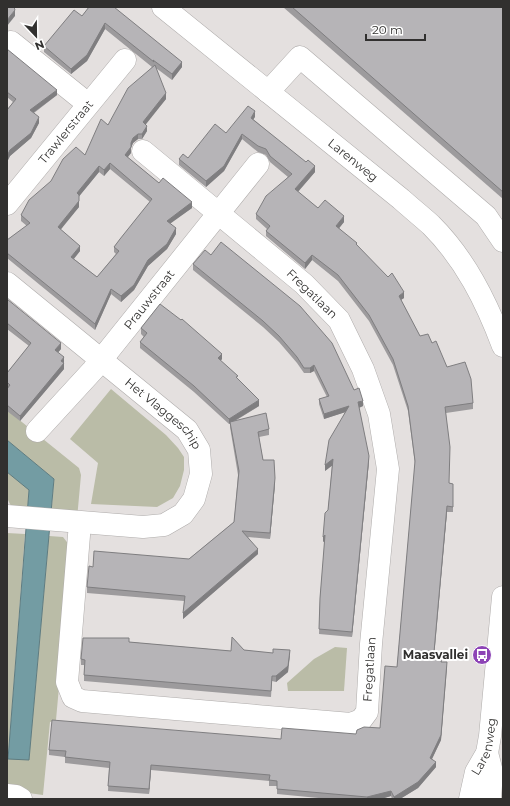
<svg xmlns="http://www.w3.org/2000/svg" width="510" height="806" font-family="Montserrat,sans-serif">
<style>
.green{fill:#babca7}
.water{fill:#739ca3;stroke:#5f7c80}
.lines{fill:none;stroke-linecap:round;stroke-linejoin:round}
.minor-casing{stroke:#afacab;stroke-width:23}
.minor{stroke:#fff;stroke-width:22}
.wall{fill:#9d9b9d;fill-rule:evenodd}
.shaded-wall{fill:#7f7e80}
.building{fill:#b6b4b7;stroke:#7f7e80;fill-rule:evenodd}
.labels{text-anchor:middle;stroke-width:4;stroke-linejoin:round;paint-order:stroke}
.street-label{font-size:12px;fill:#31302f;stroke:#fff}
.poi-label{font-size:12px;font-weight:bold;fill:#31302f;stroke:#fff;text-anchor:end}
</style>
<rect width="100%" height="100%" fill="#e4e0df"/>
<g class="green">
<polygon points="111,389 166,435 178,448 184,457 184,470 180,486 173,498 157,507 91,504 98,463 70,439"/>
<polygon points="7,410 79,468 81,475 77,519 51,518 54,479 7,440"/>
<polygon points="7,472 29,489 27,516 11,506 7,498"/>
<polygon points="7,533 25,534 8,759 29,759 49,536 63,537 70,546 70,564 56,720 50,722 43,795 7,790"/>
<polygon points="335,647 347,648 344,691 288,691 287,683 314,659"/>
</g>
<polygon class="water" points="7,440 54,479 29,760 8,759 29,490 7,472"/>
<g class="lines">
<defs>
<g id="minor">
<path id="s1" d="M 163,7 L 401,199 C 411,208 421,216 431,225 C 465,259 486,301 503,346"/>
<polyline points="11,42 88,104"/>
<polyline points="268,92 300,57 486,216 503,241"/>
<path id="s2" d="M 7,204 L 125,60"/>
<path id="s3" d="M 7,283 L 187,430 L 199,450 L 201,474 L 194,499 L 183,514 L 164,525 L 143,527 L 7,516"/>
<path id="s4" d="M 37,431 L 93,370 L 258,164"/>
<path id="s5" d="M 80,523 L 67,682 L 73,697 L 82,701 L 351,724 L 361,720 L 367,712 L 371,644 L 388,469 L 379,414 L 363,369 L 339,320 L 304,284 L 143,151"/>
<polyline points="487,753 492,772 490,799"/>
<polyline points="7,795 16,796 21,799"/>
<path id="s6" d="M 470,799 L 476,772 L 487,753 L 490,736 L 503,597"/>
</g>
</defs>
<use href="#minor" class="minor-casing"/>
<use href="#minor" class="minor"/>
</g>
<g class="wall">
<path d="M 89,7 L 182,67 L 172,80 L 156,68 L 166,99 L 145,124 L 147,131 L 142,139 L 138,139 L 133,143 L 131,148 L 131,153 L 127,157 L 159,183 L 192,208 L 170,223 L 176,234 L 167,249 L 148,266 L 134,290 L 121,302 L 111,294 L 95,330 L 7,258 L 7,240 L 27,226 L 21,221 L 21,215 L 85,155 L 152,67 L 105,29 L 87,61 L 71,74 L 44,52 L 44,46 L 82,16 ZM 110,169 L 150,202 L 114,247 L 114,252 L 116,254 L 97,277 L 74,259 L 80,251 L 60,229 L 79,207 L 79,196 L 99,172 L 104,176 Z"/>
<polygon points="283,7 503,7 503,199"/>
<polygon points="7,49 57,95 34,113 39,123 31,138 10,156 7,162 7,110 13,102 7,97"/>
<polygon points="255,117 253,119 315,172 298,192 318,208 344,222 339,228 357,246 404,298 401,300 420,336 432,343 447,367 473,403 473,409 446,413 449,483 453,484 453,512 447,512 434,652 442,658 442,662 447,668 441,740 432,759 436,767 418,788 400,799 392,799 391,796 381,799 329,799 277,794 277,786 269,786 269,781 151,770 149,794 108,791 109,768 65,763 65,757 49,755 49,750 281,739 356,734 380,728 397,667 415,464 408,411 393,365 369,321 338,281 312,260 305,269 266,236 266,231 267,229 256,219 256,214 288,177 270,162 266,155 258,152 242,139 224,171 206,187 179,165 179,159 188,158 226,133"/>
<polygon points="193,264 354,390 363,406 359,408 369,461 352,637 319,634 320,598 325,541 323,542 328,510 332,465 325,471 345,412 324,419 319,404 319,399 327,397 314,371 310,373 304,373 297,363 279,342 263,327 193,270"/>
<polygon points="7,299 61,349 58,352 64,363 64,369 20,421 7,411 7,389 8,388 7,388 7,373 29,346 7,329"/>
<polygon points="141,328 222,359 220,361 238,379 259,406 235,421 269,429 269,435 259,437 263,460 275,484 270,539 248,537 258,554 183,619 184,601 87,593 87,587 93,567 189,559 234,522 238,475 230,427 230,423 229,424 194,392 140,348 140,342 144,337 141,334"/>
<polygon points="129,642 231,651 244,650 290,656 288,672 276,682 272,681 271,697 84,681 84,665 81,665 81,659"/>
</g>
<g class="shaded-wall">
<polygon points="15,10 15,16 7,26 7,20"/>
<polygon points="105,23 105,29 87,61 71,74 71,69"/>
<polygon points="182,62 182,67 172,80 172,74"/>
<polygon points="57,90 57,95 30,115 30,110"/>
<polygon points="166,93 166,99 143,128 143,122"/>
<polygon points="255,111 255,117 251,123 251,118"/>
<polygon points="39,117 39,123 31,138 10,156 7,162 7,156 10,150"/>
<polygon points="147,126 147,131 142,139 142,134"/>
<polygon points="138,134 138,139 133,143 131,148 131,153 125,161 125,155 133,138"/>
<polygon points="242,134 242,139 224,171 206,187 206,181"/>
<polygon points="110,163 110,169 104,176 104,170"/>
<polygon points="99,166 99,172 77,199 77,193"/>
<polygon points="315,166 315,172 295,195 295,189"/>
<polygon points="79,201 79,207 58,233 58,227"/>
<polygon points="192,202 192,208 167,226 167,221"/>
<polygon points="344,216 344,222 336,232 336,226"/>
<polygon points="176,228 176,234 167,249 148,266 134,290 121,302 121,296 148,260"/>
<polygon points="80,246 80,251 71,262 71,257"/>
<polygon points="312,255 312,260 305,269 305,263"/>
<polygon points="111,289 111,294 95,330 95,324"/>
<polygon points="404,292 404,298 399,301 399,296"/>
<polygon points="61,343 61,349 55,356 55,350"/>
<polygon points="222,354 222,359 218,364 218,358"/>
<polygon points="64,357 64,363 61,361"/>
<polygon points="64,363 64,369 20,421 20,416"/>
<polygon points="314,365 314,371 310,373 310,368"/>
<polygon points="259,400 259,406 229,424 229,419"/>
<polygon points="363,401 363,406 358,408 358,402"/>
<polygon points="349,406 349,411 324,419 324,414"/>
<polygon points="369,456 369,461 352,637 352,632"/>
<polygon points="333,459 333,465 325,471 325,465"/>
<polygon points="275,478 275,484 270,539 270,533"/>
<polygon points="447,506 447,512 434,657 434,652"/>
<polygon points="325,535 325,540 323,542 323,537"/>
<polygon points="258,549 258,554 183,619 183,613"/>
<polygon points="290,650 288,672 276,682 276,676"/>
<polygon points="447,662 441,740 430,763 430,758"/>
<polygon points="436,762 436,767 418,788 400,799 394,799 394,797"/>
<polygon points="151,765 151,770 149,794 149,789"/>
<polygon points="391,791 391,796 381,799 367,799 367,797"/>
</g>
<g class="building">
<polygon points="7,7 14,7 15,10 7,20"/>
<polygon points="89,7 114,7 182,62 172,74 153,60 154,62 105,23 87,55 71,69 44,46 74,10 82,16"/>
<polygon points="292,7 503,7 503,192"/>
<polygon points="7,49 57,90 30,110 39,117 31,133 10,150 7,156 7,110 16,99 7,92"/>
<path d="M 155,65 L 166,93 L 143,122 L 147,126 L 142,134 L 138,134 L 133,138 L 131,143 L 131,147 L 125,155 L 159,183 L 163,178 L 192,202 L 167,221 L 176,228 L 167,244 L 148,260 L 134,285 L 121,296 L 111,289 L 95,324 L 7,253 L 7,240 L 30,223 L 21,215 L 29,200 L 51,181 L 63,159 L 76,147 L 85,155 L 101,119 L 108,125 L 128,88 ZM 110,163 L 152,199 L 120,239 L 114,247 L 119,251 L 97,277 L 71,257 L 80,246 L 58,227 L 79,201 L 79,195 L 77,193 L 99,166 L 104,170 Z"/>
<polygon points="248,106 255,111 251,118 306,162 308,160 315,166 295,189 318,208 325,200 344,216 336,226 357,243 356,244 388,277 392,273 404,292 399,296 420,336 428,334 432,343 436,341 447,367 465,362 471,379 473,403 445,407 450,447 449,483 453,484 453,507 447,506 434,652 442,653 441,662 447,662 441,735 430,758 436,762 418,782 394,797 391,791 367,797 277,789 277,781 269,780 270,775 151,765 149,789 108,786 110,762 65,757 66,751 49,750 52,720 281,739 282,728 356,734 357,730 364,727 380,728 385,666 397,667 415,461 408,406 393,359 369,315 338,275 312,255 305,263 266,231 270,226 256,214 266,196 292,174 270,156 266,149 258,146 242,134 224,166 206,181 179,159 183,154 188,158 215,124 226,133"/>
<polygon points="221,242 300,306 332,343 354,390 359,388 363,401 358,402 369,456 352,632 319,629 320,598 325,535 323,537 325,513 328,510 333,459 325,465 329,440 349,406 324,414 319,399 329,396 314,365 310,368 304,368 297,357 279,336 263,321 193,264 205,250 211,255"/>
<polygon points="7,299 61,343 55,350 64,357 61,361 64,363 20,416 7,405 7,389 10,385 7,382 7,373 31,343 7,323"/>
<polygon points="160,304 181,320 182,319 222,354 218,358 238,376 236,377 259,400 229,419 194,386 140,342 147,333 141,328"/>
<polygon points="266,413 269,429 258,432 263,460 274,460 275,478 270,533 242,531 258,549 183,613 185,596 87,587 89,566 93,567 94,551 189,559 234,522 239,471 230,422"/>
<polygon points="232,637 244,650 273,653 273,649 290,650 288,666 276,676 272,676 271,691 84,675 85,660 81,659 83,638 129,638 129,642 231,651"/>
</g>
<defs>
<symbol id="bus-disc" viewBox="-11 -11 22 22"><circle r="9.5" fill="#8d44b6" stroke="#fff"/><path d="M-5-6H5V4H4V6H2V4H-2V6H-4V4H-5ZM-3.5-4V0h7V-4ZM-3.5 1.2v1.5H-2V1.2ZM2 1.2v1.5H3.5V1.2Z" fill="#fff"/></symbol>
</defs>
<g fill-rule="evenodd">
<use href="#bus-disc" x="471" y="644" width="22" height="22"/>
</g>
<g class="labels">
<g class="street-label">
<text dy="4" stroke="none"><textPath href="#s2" startOffset="93">Trawlerstraat</textPath></text>
<text dy="4" stroke="none"><textPath href="#s1" startOffset="244">Larenweg</textPath></text>
<text transform="translate(312 294) rotate(44)" y="4">Fregatlaan</text>
<text dy="4" stroke="none"><textPath href="#s4" startOffset="173">Prauwstraat</textPath></text>
<text dy="4" stroke="none"><textPath href="#s3" startOffset="204">Het Vlaggeschip</textPath></text>
<text dy="4" stroke="none"><textPath href="#s5" startOffset="519">Fregatlaan</textPath></text>
<text dy="4" stroke="none"><textPath href="#s6" startOffset="55">Larenweg</textPath></text>
</g>
<g class="poi-label">
<text x="468" y="659">Maasvallei</text>
</g>
</g>
<rect width="510" height="806" fill="none" stroke="#31302f" stroke-width="16"/>
<g transform="translate(36 36) rotate(158)" stroke="#ffffff" stroke-width="3" paint-order="stroke">
<path d="M0-3L7 15L0 10L-7 15Z" fill="#31302f"/>
<text y="-6" font-size="11" font-weight="bold" text-anchor="middle" fill="#31302f">N</text>
</g>
<path d="M366 34v6h59v-6" fill="none" stroke="#31302f" stroke-width="2"/>
<text x="372" y="34" font-size="12" fill="#31302f" stroke="#ffffff" stroke-width="3" paint-order="stroke">20 m</text>
</svg>
